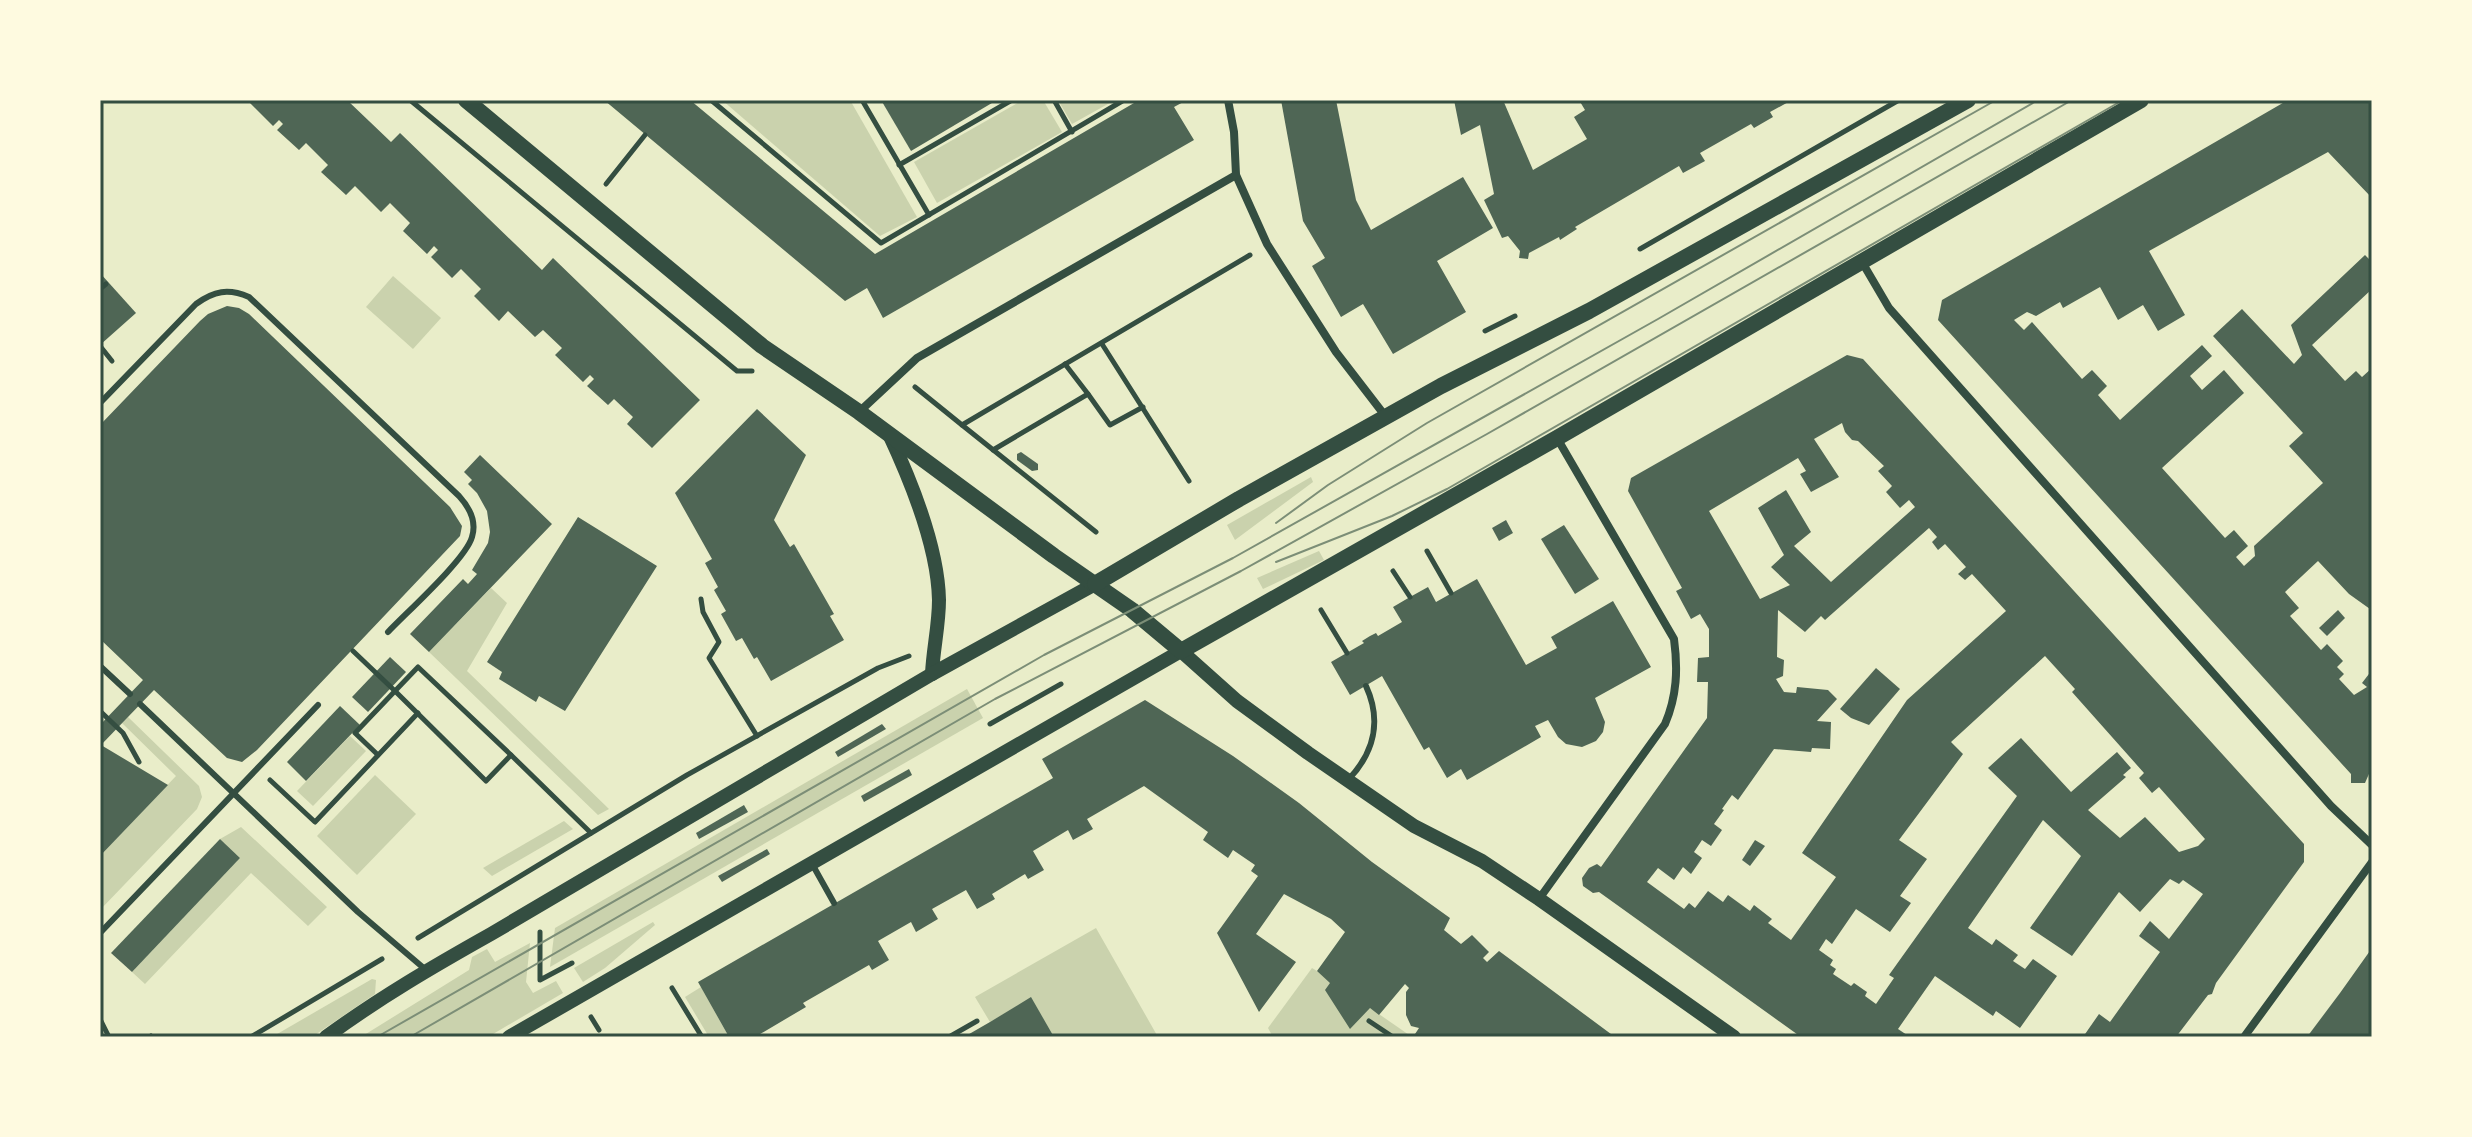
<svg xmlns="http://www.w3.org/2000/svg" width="2472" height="1137" font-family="'PT Serif',serif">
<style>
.green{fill:#cad2ad}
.building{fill:#4f6655;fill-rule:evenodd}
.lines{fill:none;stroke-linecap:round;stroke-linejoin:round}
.path{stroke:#344e41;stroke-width:5}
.service{stroke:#344e41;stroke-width:6}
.minor{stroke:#344e41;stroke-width:8}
.tertiary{stroke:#344e41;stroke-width:14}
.secondary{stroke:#344e41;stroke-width:16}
.tram{stroke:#7c8e77;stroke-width:2}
.neatline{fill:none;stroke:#344e41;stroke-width:3}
</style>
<rect width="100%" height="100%" fill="#e9edc9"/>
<g class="green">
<polygon points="722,100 850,100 917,217 880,236"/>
<polygon points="1023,100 1043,100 1062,132 937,203 914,162"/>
<polygon points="1058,100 1115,100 1072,124"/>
<polygon points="393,276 441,318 413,349 366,307"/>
<polygon points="1311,477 1313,482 1235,540 1227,525"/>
<polygon points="1319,551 1324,560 1263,589 1257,578"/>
<polygon points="491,588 507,603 467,671 609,809 598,815 429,652"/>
<polygon points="967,689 983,718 550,967 555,928"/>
<polygon points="128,717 199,786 202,797 197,809 100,910 100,856 176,776 122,723"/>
<polygon points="350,736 366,751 313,806 297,791"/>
<polygon points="375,775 416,814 357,875 317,836"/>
<polygon points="564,821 573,829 492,876 483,868"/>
<polygon points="241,827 327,907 308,926 251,873 145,984 132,972 240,858 220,839"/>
<polygon points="653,922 655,925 605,968 583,982 574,968"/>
<polygon points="1096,928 1158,1037 1054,1037 1031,998 990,1022 975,997"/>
<polygon points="530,943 526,982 533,993 556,981 563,993 488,1037 361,1037 469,970 472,957 487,949 495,962"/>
<polygon points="1312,968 1317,971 1412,1037 1273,1037 1268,1028"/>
<polygon points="372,979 376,980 375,994 312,1037 272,1037"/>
<polygon points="701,987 729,1037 709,1037 685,997"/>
</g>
<g class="building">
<polygon points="253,100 347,100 391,142 400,133 542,270 553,258 700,400 652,448 627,424 633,417 614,399 608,405 587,386 594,379 590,375 583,382 555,355 562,348 543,330 535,337 508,311 499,321 474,296 481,289 461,269 452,278 431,257 438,250 434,246 427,254 403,231 410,223 390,203 381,212 355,186 346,195 321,172 328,165 306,143 299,150 277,130 283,124 279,120 273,126 250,103"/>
<polygon points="604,100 690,100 875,254 1134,103 1134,100 1187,100 1174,107 1194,140 883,318 867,288 845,301"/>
<polygon points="881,100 997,100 911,151"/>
<polygon points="1281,100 1336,100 1356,200 1371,230 1463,177 1493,228 1437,261 1466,312 1393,354 1363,304 1341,317 1312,266 1325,258 1303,221"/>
<polygon points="1454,100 1503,100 1533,170 1587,139 1574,117 1585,110 1579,100 1792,100 1770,112 1773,117 1754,128 1751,124 1700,153 1705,161 1683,173 1679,166 1575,227 1577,229 1560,240 1559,237 1529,253 1528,259 1519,258 1520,251 1508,236 1502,238 1484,200 1494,194 1480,125 1461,135"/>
<polygon points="2288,100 2372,100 2372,198 2328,152 2149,251 2185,315 2158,331 2143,305 2118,320 2100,287 2063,308 2060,302 2036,316 2027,312 2014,320 2024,330 2032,322 2082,379 2092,370 2107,386 2098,395 2120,420 2202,345 2212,356 2190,376 2202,390 2224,370 2244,393 2162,468 2225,538 2234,530 2248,546 2236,557 2244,566 2255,556 2254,546 2323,483 2289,446 2303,433 2213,336 2242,309 2294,364 2302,355 2291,325 2365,255 2372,262 2372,289 2312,345 2345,381 2356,371 2362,377 2372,368 2372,607 2370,609 2349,594 2318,561 2285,592 2299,608 2290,616 2321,650 2327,644 2343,661 2337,667 2344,674 2339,679 2354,695 2367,687 2362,683 2372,670 2372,767 2365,783 2351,783 2351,774 1938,320 1942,300"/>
<polygon points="100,273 136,313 100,345"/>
<polygon points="227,306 239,308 249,314 450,507 462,526 460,536 257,750 242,762 227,758 154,690 101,745 168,785 100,856 100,725 143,680 100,639 100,425 200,321 208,314"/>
<path d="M 1847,355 L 1863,359 L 2304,844 L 2304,862 L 2216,983 L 2212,994 L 2208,995 L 2176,1037 L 2083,1037 L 2099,1014 L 2110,1022 L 2160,952 L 2139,936 L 2150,921 L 2169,939 L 2203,894 L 2183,880 L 2179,884 L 2170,879 L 2140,912 L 2119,892 L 2072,956 L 2030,928 L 2081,856 L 2043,820 L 1968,928 L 1992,945 L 1996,939 L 2018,955 L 2013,961 L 2025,969 L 2033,959 L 2057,976 L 2020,1028 L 1996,1011 L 1993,1016 L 1935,976 L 1898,1029 L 1910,1037 L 1801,1037 L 1599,892 L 1593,893 L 1583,886 L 1582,878 L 1589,868 L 1597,864 L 1601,867 L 1707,718 L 1708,682 L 1697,682 L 1698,658 L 1709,657 L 1709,629 L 1700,614 L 1691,619 L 1676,591 L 1682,588 L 1628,491 L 1631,478 ZM 1842,423 L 1845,432 L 1852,440 L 1858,441 L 1884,466 L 1878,471 L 1892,486 L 1886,492 L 1900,508 L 1909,500 L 1915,507 L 1831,582 L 1794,546 L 1811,532 L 1786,490 L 1758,508 L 1784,555 L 1771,567 L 1790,585 L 1760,599 L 1709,511 L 1798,458 L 1806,471 L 1800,474 L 1811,492 L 1839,477 L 1814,439 ZM 1929,528 L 1937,537 L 1932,542 L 1938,550 L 1945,544 L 1966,567 L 1958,574 L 1965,580 L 1972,574 L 2006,611 L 1907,700 L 1802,853 L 1836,877 L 1791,940 L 1768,923 L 1772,919 L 1754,905 L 1750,911 L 1728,895 L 1723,902 L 1708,891 L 1695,908 L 1689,903 L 1684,909 L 1647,882 L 1658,868 L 1674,880 L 1683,867 L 1691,874 L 1702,858 L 1694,852 L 1702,840 L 1711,846 L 1722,830 L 1714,824 L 1724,810 L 1722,809 L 1732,795 L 1738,800 L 1774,749 L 1811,752 L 1812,748 L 1830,749 L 1831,722 L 1817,721 L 1837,699 L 1828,690 L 1797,687 L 1796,693 L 1784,692 L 1776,679 L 1783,676 L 1784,660 L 1777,657 L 1778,610 L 1805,632 L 1821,616 L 1825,620 ZM 2045,656 L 2075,689 L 2072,692 L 2144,773 L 2139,778 L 2152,793 L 2159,787 L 2205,839 L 2198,846 L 2179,852 L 2145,817 L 2120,838 L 2088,810 L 2126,777 L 2123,775 L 2131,768 L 2117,752 L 2071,792 L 2021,738 L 1988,768 L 2017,796 L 1889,975 L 1894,978 L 1876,1004 L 1865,996 L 1867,992 L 1864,990 L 1854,983 L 1851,986 L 1833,974 L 1836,969 L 1830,965 L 1833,960 L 1819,950 L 1826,939 L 1832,944 L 1856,909 L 1890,932 L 1911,903 L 1900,896 L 1927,859 L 1899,840 L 1963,754 L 1951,742 Z"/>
<polygon points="757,409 806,455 774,520 790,547 794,544 834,614 830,616 844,640 771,681 757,657 754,659 742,638 736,641 721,614 726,611 714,590 718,587 705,563 712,559 675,493"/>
<polygon points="1021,452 1038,464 1038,470 1032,471 1017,460 1017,454"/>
<polygon points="480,455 552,524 429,652 410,634 463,579 468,584 477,574 472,570 488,543 490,532 487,511 477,493 468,484 472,480 464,472"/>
<polygon points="578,517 657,566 565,711 539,696 536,702 499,679 502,672 487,662"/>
<polygon points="1506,520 1513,533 1499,541 1492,528"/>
<polygon points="1564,525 1599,579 1575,594 1541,539"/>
<polygon points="1477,579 1526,665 1557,648 1551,637 1613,601 1651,667 1595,698 1605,722 1603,732 1596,741 1582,747 1566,744 1558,737 1548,720 1535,726 1541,737 1467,780 1461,769 1447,778 1429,747 1424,750 1382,676 1350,695 1331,662 1364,643 1362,641 1370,636 1376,633 1378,636 1402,622 1393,607 1410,597 1428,587 1436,602"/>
<polygon points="2338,610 2345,618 2327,636 2319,628"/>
<polygon points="390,657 406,672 368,712 352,697"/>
<polygon points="1876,668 1900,689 1869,725 1851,718 1840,709"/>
<polygon points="1145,700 1233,756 1299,803 1372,862 1450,918 1444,930 1461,944 1472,935 1489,952 1483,958 1487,962 1499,951 1615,1037 1413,1037 1419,1028 1411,1026 1406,1015 1406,992 1409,988 1405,984 1379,1015 1370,1008 1350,1029 1325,990 1330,983 1317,971 1345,932 1331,919 1284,894 1256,934 1296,962 1259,1012 1217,933 1258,876 1251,871 1255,865 1233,850 1228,858 1203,840 1208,832 1144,786 1087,819 1093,829 1073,840 1068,830 1033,851 1044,870 1028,879 1025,874 992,894 995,899 977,909 966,890 932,909 938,919 916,932 911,922 878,941 889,960 872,970 869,965 803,1003 806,1007 755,1037 729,1037 698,982 1053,778 1042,759"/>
<polygon points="340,706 360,725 306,781 287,762"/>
<polygon points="882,724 886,729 838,757 835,752"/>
<polygon points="909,769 912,775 864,802 861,796"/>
<polygon points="744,805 748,812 699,839 696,833"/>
<polygon points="220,839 240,858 132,972 111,953"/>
<polygon points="1755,840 1765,846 1750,866 1742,860"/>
<polygon points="767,849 770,854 722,882 718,876"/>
<polygon points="2372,948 2372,1037 2307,1037 2340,993"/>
<polygon points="1031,997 1054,1037 964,1037 990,1022"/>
</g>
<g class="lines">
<g class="path">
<polyline points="410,100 737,371 752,371"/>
<polyline points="711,100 881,243 1124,100"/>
<polyline points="862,100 929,215"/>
<polyline points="1054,100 1072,132"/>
<polyline points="899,165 1012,100"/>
<polyline points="606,184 645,135"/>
<polyline points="1640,249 1899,100"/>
<polyline points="100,289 106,284"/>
<polyline points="1485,331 1515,316"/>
<polyline points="1102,344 1189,481"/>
<polyline points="100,346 112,361"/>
<polyline points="1065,364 1088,394"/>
<polyline points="915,387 962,425 1250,255"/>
<polyline points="962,425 1096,532"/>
<polyline points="993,450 1088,394 1110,425 1143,407"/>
<polyline points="1427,551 1451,593"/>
<polyline points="1393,571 1410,597"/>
<polyline points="701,599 703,612 719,642 709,658 757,736"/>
<polyline points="1321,610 1347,653"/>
<polyline points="353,651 395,691 418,667 511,755"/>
<polyline points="100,711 123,733 139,762"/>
<polyline points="990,724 1061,684"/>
<polyline points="378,755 355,733 395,691 486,781 511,755 591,833"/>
<polyline points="270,780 315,822 418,713"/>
<polyline points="540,932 540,980 572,963"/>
<polyline points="418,938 687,775 878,668 909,656"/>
<polyline points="672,988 702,1037"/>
<polyline points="591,1017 599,1030"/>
<polyline points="100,1019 109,1037"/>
<polyline points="1369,1021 1393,1037"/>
<polyline points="150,1037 151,1036"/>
<polyline points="251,1037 382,959"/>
<polyline points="949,1037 977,1021"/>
</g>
<g class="service">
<path d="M 100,403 L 196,304 C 214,291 228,288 249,297 L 459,496 C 470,508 477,521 472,537 C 466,559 407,612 388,632"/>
<polyline points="100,666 130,694"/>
<polyline points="140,704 358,912 426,970"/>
<path d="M 1348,780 C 1374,753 1382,721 1366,686"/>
<polyline points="811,862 834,903"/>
<polyline points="100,933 318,705"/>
</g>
<g class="minor">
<polyline points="1228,100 1234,132 1236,175 1267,244 1336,352 1386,417"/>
<polyline points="1862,262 1889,308 2331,806 2372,845"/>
<polyline points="859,412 917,358 1236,175"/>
<path d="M 1539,899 L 1665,724 C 1677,696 1678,669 1674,639 L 1557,438"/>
<polyline points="2244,1037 2372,862"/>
</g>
<g class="tertiary">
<path d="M 889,434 C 911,481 938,547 939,600 C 939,625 933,650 932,674"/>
<path d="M 326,1037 C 379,998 434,966 491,934 L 932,674 L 1095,584"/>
<polyline points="509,1037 1181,651 1237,701 1308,753 1414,826 1482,861 1539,899 1734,1037"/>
</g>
<g class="secondary">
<polyline points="466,100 762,346 859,412 1054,556 1132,610 1181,651 1557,438 2141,100"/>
<polyline points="1095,584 1239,499 1441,386 1589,311 1968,100"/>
</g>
<g class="tram">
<polyline points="1276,523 1328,485 1427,423 1996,100"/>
<polyline points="1276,562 1392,516 1447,489 2123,100"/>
<polyline points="377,1037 1044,655 1233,558 1658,319 2038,100"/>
<polyline points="410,1037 995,699 1241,571 1487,434 2072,100"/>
</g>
</g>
<rect width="2472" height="1137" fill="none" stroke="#fefae0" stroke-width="204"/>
<rect x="102" y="102" width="2268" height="933" class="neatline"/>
</svg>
